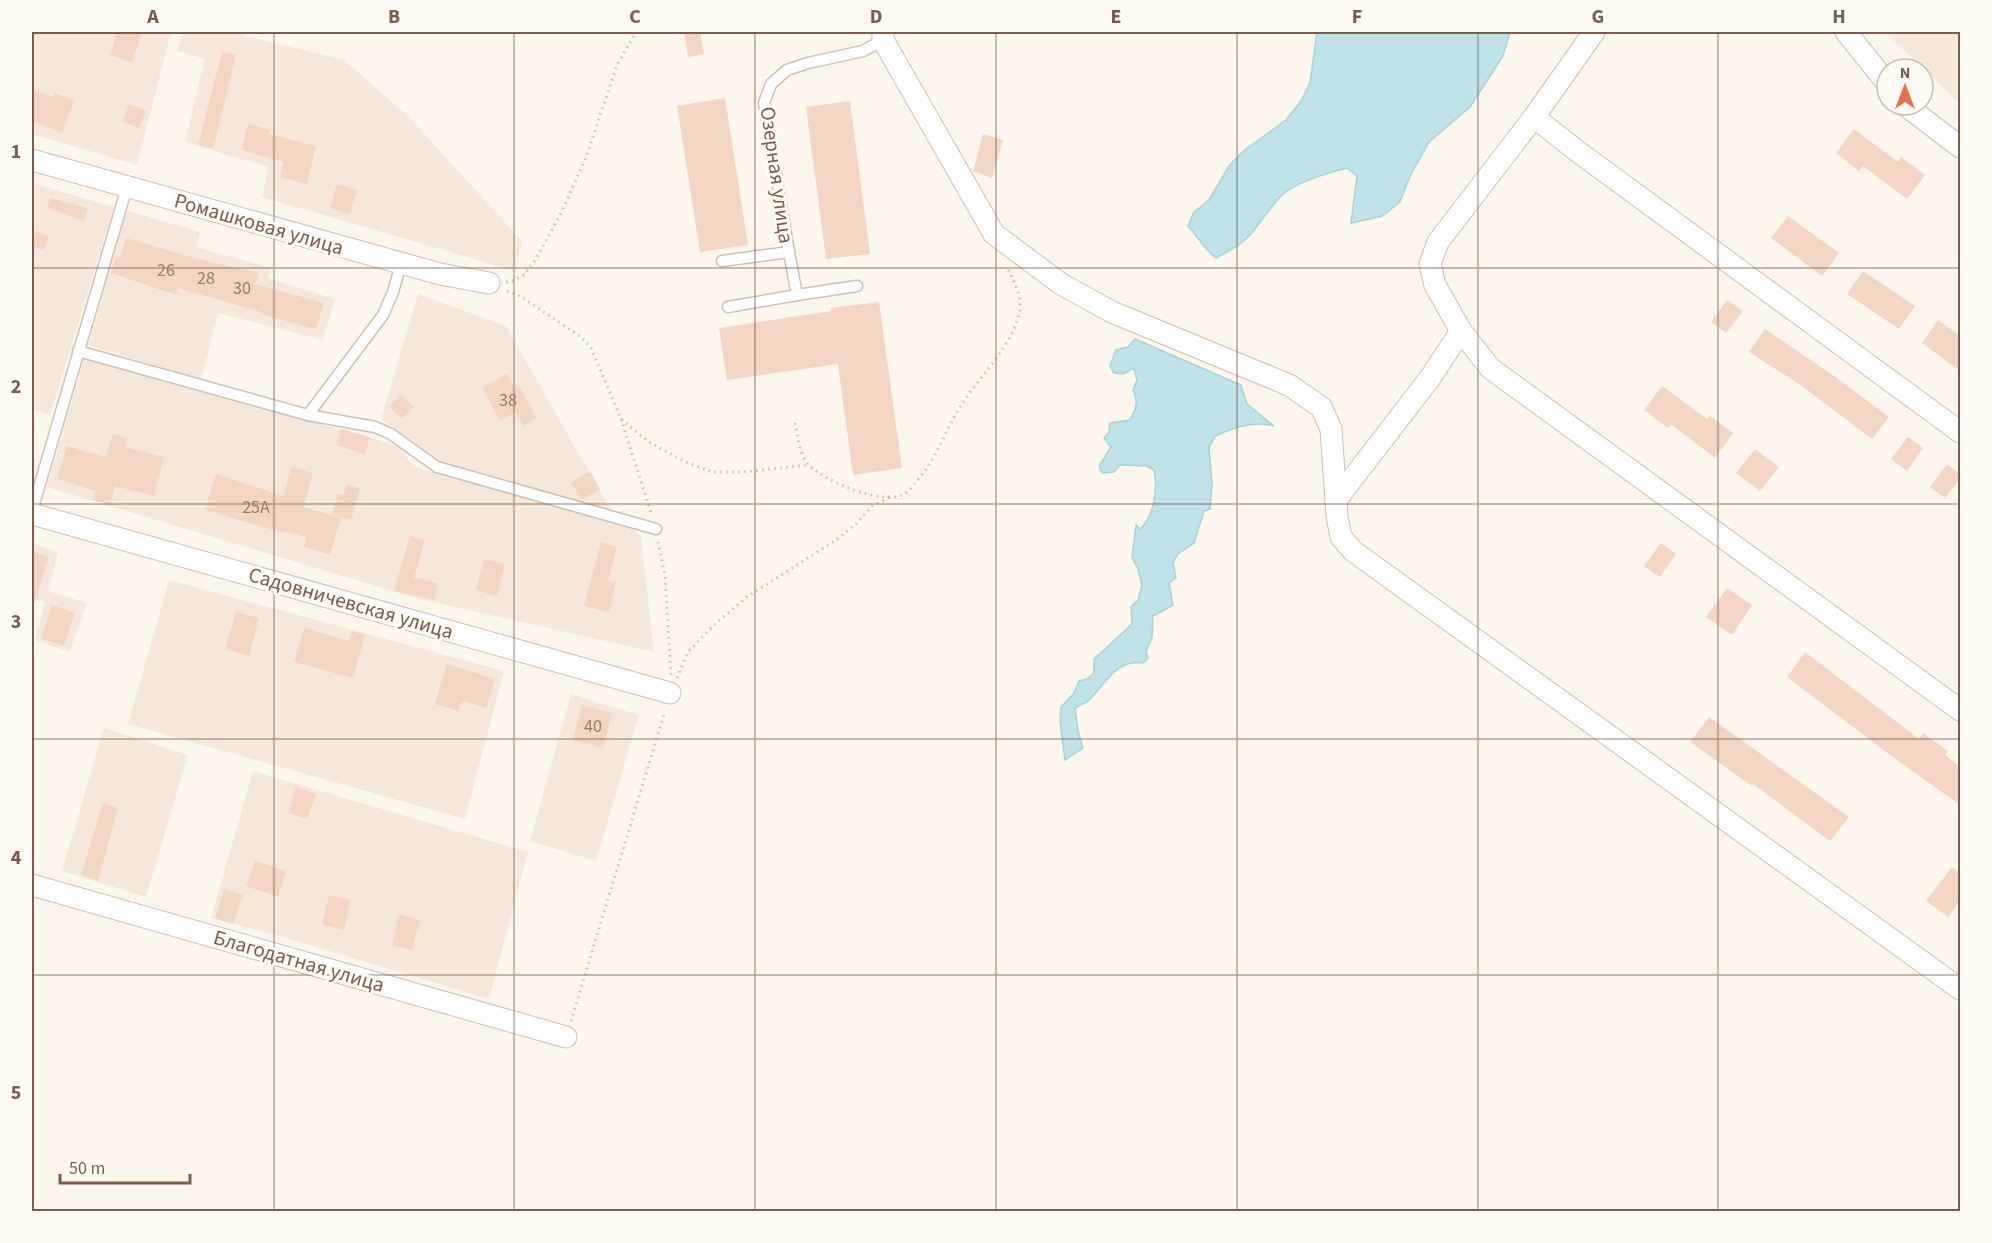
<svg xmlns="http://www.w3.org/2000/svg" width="1992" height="1243" font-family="'Source Sans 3',sans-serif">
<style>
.residential{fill:#f5e8da}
.water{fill:#bfe3e8;stroke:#a5d3da;stroke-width:1.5}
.building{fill:#f3d5c3}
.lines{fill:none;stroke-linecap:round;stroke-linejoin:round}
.service-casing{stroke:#d1beb0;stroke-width:13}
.minor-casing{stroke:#d1beb0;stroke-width:23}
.path{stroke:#d9b8a5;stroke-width:3;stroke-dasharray:1.5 4.5;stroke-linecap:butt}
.service{stroke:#fff;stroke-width:10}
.minor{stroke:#fff;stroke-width:21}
.grid{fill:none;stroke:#7a5c4d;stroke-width:1.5;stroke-opacity:0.55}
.labels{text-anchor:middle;stroke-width:6;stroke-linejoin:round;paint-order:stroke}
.number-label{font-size:18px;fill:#987a6a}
.street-label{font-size:21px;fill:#7a5c4d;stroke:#fffaf3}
.neatline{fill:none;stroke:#7a5c4d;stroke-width:2}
.grid-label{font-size:20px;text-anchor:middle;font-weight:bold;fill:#7a5c4d}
</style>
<rect width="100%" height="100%" fill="#fdf6ec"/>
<g class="residential">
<polygon points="32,32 171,32 137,165 32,134"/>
<polygon points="183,32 230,32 344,60 408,116 522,241 515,271 262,197 268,167 185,142 205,59 177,51"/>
<polygon points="1885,32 1960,32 1960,104"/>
<polygon points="32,183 114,207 50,415 32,409"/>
<polygon points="125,210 200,232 196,247 271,268 268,278 335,299 323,340 218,313 201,380 89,345"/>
<polygon points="418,294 506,326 612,512 445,464 381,419"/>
<polygon points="84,359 375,439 399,447 414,467 630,526 641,537 654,652 419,599 47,487"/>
<polygon points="32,543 58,552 48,591 87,603 70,652 35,640 45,602 32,598"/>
<polygon points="169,580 504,671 465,819 128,724"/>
<polygon points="571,694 639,715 596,861 530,841"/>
<polygon points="104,728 188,755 146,897 62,871"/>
<polygon points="253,771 528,852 489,999 283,937 211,918"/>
</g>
<g class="water">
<path d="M 1317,32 L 1510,32 L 1503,56 L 1470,107 L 1429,142 L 1410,176 L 1400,202 L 1382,216 L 1351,223 L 1357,176 L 1347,168 C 1327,173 1298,181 1282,195 C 1270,207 1261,222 1250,235 C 1241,245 1228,252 1216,258 C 1204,249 1198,237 1188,226 L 1194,212 L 1209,200 L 1229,166 L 1242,152 L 1286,120 L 1301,101 L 1310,83 Z"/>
<path d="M 1135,339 L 1241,385 L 1247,404 L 1274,426 C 1254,420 1233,428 1215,436 L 1209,448 L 1212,484 L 1210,509 L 1204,511 L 1194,543 L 1178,554 L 1173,563 L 1176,578 L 1169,583 L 1173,605 L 1153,616 L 1152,638 L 1146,651 L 1148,658 L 1143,663 C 1117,659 1106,682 1091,698 C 1087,703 1080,705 1075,708 L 1078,731 L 1083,748 L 1065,760 L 1060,721 L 1061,707 L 1074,693 L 1079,681 L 1087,679 L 1094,673 L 1094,659 L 1132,624 L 1131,607 L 1138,600 L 1142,585 L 1138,569 L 1132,557 L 1136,525 L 1140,529 C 1154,517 1158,488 1154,470 L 1147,466 L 1120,465 L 1114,472 L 1102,473 L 1099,466 L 1111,447 L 1104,438 L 1109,432 L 1110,423 L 1130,420 C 1136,409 1139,402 1133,390 L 1137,380 L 1134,368 L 1123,374 L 1114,373 L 1110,366 L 1116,350 L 1128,347 Z"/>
</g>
<g class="building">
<polygon points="117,32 142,32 132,62 110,55"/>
<polygon points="684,32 700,32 704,54 688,57"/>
<polygon points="222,52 236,55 213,149 198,145"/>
<polygon points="32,90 53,97 55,93 74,100 62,133 32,121"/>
<polygon points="725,98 748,245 700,252 677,106"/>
<polygon points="850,101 870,254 826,259 806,107"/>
<polygon points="129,104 146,111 139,128 123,122"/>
<polygon points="248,124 270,130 269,134 316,146 307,184 280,177 283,162 241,150"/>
<polygon points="1854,129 1898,162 1901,157 1925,175 1907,199 1863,166 1859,171 1836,153"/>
<polygon points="983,134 1003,140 992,178 973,171"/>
<polygon points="337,184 357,190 350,214 330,208"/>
<polygon points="50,198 88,208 84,221 47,208"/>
<polygon points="1788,216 1839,253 1822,276 1771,238"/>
<polygon points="36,231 49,236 44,250 32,246"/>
<polygon points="126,238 198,259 259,273 255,284 324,303 316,329 260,314 261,312 178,288 176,295 111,273 116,256 120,257"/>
<polygon points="1863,271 1915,306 1899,329 1847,294"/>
<polygon points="1727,300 1743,311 1726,333 1711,322"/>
<polygon points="879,302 902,468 853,475 838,364 727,380 719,328 831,311 830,308"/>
<polygon points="1938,320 1960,336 1960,371 1922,343"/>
<polygon points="1765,329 1837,378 1889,417 1872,439 1802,386 1749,352"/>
<polygon points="507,374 515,389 519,386 537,418 523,426 516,412 500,421 482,388"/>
<polygon points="1662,386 1707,419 1710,416 1733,433 1715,458 1671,424 1668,428 1644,410"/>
<polygon points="400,395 414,407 402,419 389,407"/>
<polygon points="341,429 370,437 365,454 336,445"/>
<polygon points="113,434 128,439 125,447 164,457 154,496 115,486 110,505 93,500 96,491 57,479 67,446 105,457"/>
<polygon points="1908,437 1923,448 1907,471 1891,459"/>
<polygon points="1755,449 1779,467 1760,491 1736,473"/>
<polygon points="1947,464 1960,474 1960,478 1945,498 1930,487"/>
<polygon points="291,467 313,473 304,507 341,518 330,555 304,547 306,537 284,531 284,533 205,510 216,474 284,496"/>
<polygon points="590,471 600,489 582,500 571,483"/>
<polygon points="347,484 360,488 351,520 332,515 338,494 343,495"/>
<polygon points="410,536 425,540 414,578 438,583 434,600 394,591"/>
<polygon points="601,542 617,547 608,581 616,583 609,612 584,606"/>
<polygon points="1661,543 1676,554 1660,577 1644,566"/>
<polygon points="32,551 49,557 35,602 32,602"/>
<polygon points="484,559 505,564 497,596 476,590"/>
<polygon points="1727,588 1752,605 1732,635 1706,617"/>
<polygon points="52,605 75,613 64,646 41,639"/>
<polygon points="236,612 259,618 249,656 225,649"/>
<polygon points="304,628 349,641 352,631 365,635 353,678 294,662"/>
<polygon points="1805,652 1919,739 1923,733 1948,751 1945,755 1960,767 1960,805 1890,755 1787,677"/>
<polygon points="447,664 495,679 486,708 462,701 458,711 435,704"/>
<polygon points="582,705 612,713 603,748 573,740"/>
<polygon points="1709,717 1849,817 1830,841 1753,784 1752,786 1690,742"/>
<polygon points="296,787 316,794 307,819 288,813"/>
<polygon points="103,803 118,808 98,881 81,875"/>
<polygon points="255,861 286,871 278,897 246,886"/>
<polygon points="1952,867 1960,873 1960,900 1948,917 1926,901"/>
<polygon points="224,889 243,895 233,924 215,918"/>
<polygon points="329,895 351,900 344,930 322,925"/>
<polygon points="399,914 420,920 412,950 392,945"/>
</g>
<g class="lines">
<defs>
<g id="service">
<polyline points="789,252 797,295 857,286"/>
<polyline points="722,261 789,252 764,103 771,84 787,70 808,63 863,51 883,40"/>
<polyline points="728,307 797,295"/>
<polyline points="78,351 308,415 383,315 393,292 401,264"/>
<polyline points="308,415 375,427 391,434 437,467 656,529"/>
<polyline points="32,511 127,187"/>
</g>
<g id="minor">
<polyline points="883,32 883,40 994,234 1061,284 1112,312 1289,385 1321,407 1331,429 1337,516 1341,537 1353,551 1960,989"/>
<polyline points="1846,32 1887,83"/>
<polyline points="1905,105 1960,147"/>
<polyline points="1534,117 1577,151 1960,432"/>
<polyline points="32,160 440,274 489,283"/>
<polyline points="1461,331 1490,368 1960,710"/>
<polyline points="1336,500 1430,378 1461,331 1435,285 1430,264 1438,242 1534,117 1594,32"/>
<polyline points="32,514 670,693"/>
<polyline points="32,885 566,1037"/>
</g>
</defs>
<use href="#service" class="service-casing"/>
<use href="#minor" class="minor-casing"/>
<g class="path">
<polyline points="506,282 512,281 524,275 536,259 562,211 587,155 617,65 636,32"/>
<polyline points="507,291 520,296 581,337 591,348 621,419 649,442 686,462 712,472 744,472 808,465"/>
<polyline points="621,419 651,512"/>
<path d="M 795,423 C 798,436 799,455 809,465 C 826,482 884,507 906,493 C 909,491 913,486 915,483 C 939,457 945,428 964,401 C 981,375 1017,340 1020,308 C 1021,294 1014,281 1008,269"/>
<polyline points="658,542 665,575 671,676"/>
<polyline points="677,678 688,652 716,623 747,597 836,540 856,524 872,506 890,497"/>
<polyline points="571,1021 665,711"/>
</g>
<use href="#service" class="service"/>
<use href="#minor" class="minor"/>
</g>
<path class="grid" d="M 274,32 L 274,1212M 514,32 L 514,1212M 755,32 L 755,1212M 996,32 L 996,1212M 1237,32 L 1237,1212M 1478,32 L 1478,1212M 1718,32 L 1718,1212M 32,268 L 1960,268M 32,504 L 1960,504M 32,739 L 1960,739M 32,975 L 1960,975"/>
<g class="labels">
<g class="number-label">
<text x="166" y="276">26</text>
<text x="206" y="284">28</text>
<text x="242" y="294">30</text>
<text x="508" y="406">38</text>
<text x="256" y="513">25А</text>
<text x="593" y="732">40</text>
</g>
<g class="street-label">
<text transform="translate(777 175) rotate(82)" y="7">Озерная улица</text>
<text transform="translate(259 224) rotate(16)" y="7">Ромашковая улица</text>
<text transform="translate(351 603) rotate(16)" y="7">Садовничевская улица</text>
<text transform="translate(299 961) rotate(16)" y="7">Благодатная улица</text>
</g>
</g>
<rect width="1992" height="1243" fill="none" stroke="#fffaf3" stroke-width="66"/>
<g transform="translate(1905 87)"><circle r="28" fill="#fffaf3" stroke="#cabbb1" stroke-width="1.5"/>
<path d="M0-4.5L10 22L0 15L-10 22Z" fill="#e76f51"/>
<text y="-9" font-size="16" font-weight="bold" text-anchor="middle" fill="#7a5c4d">N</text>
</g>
<path d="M60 1174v9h130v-9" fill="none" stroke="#7a5c4d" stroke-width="3"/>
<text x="69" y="1174" font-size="18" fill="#7a5c4d" stroke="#fffaf3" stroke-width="4.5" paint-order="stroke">50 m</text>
<rect x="33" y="33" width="1926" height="1177" class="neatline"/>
<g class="grid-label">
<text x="153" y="23">A</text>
<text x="394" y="23">B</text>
<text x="635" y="23">C</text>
<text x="876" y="23">D</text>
<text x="1116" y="23">E</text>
<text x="1357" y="23">F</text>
<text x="1598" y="23">G</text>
<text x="1839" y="23">H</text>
<text x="16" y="158">1</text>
<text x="16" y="393">2</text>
<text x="16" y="628">3</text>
<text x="16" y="864">4</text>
<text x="16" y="1099">5</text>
</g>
</svg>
